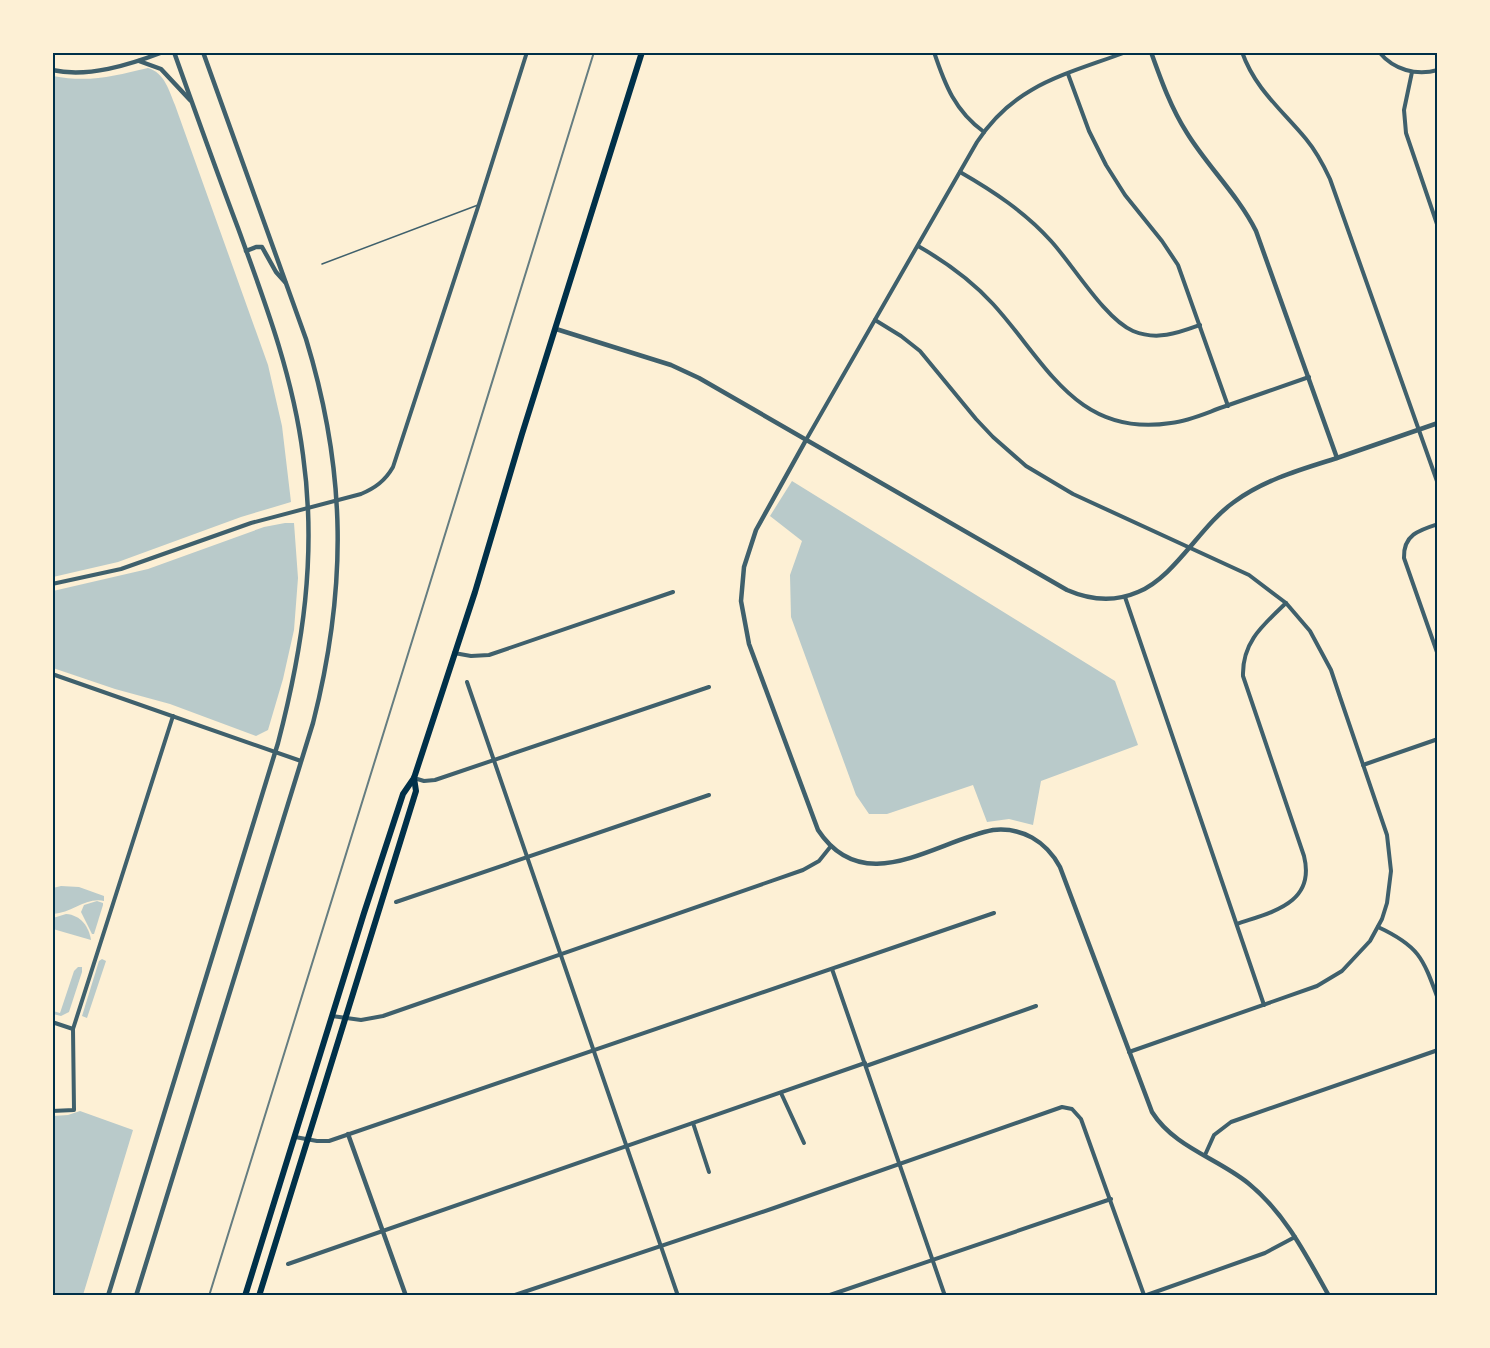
<svg xmlns="http://www.w3.org/2000/svg" width="1490" height="1348" font-family="Commissioner,sans-serif">
<style>
.green{fill:#b9caca}
.lines{fill:none;stroke-linecap:round;stroke-linejoin:round}
.service{stroke:#3f606c;stroke-width:1.5}
.minor{stroke:#3f606c;stroke-width:4}
.tertiary{stroke:#3f606c;stroke-width:4.5}
.primary{stroke:#003049;stroke-width:6}
.rail{stroke:#657d81;stroke-width:2}
.neatline{fill:none;stroke:#003049;stroke-width:2}
</style>
<rect width="100%" height="100%" fill="#fdf0d5"/>
<g class="green">
<path d="M 148,68 C 165,73 169,91 175,105 L 268,365 L 282,426 L 291,502 L 241,517 L 118,562 L 53,577 L 53,76 C 89,83 114,76 148,68 Z"/>
<polygon points="792,481 1115,681 1138,745 1041,781 1033,825 1009,819 987,822 973,785 887,814 869,814 856,795 791,617 790,575 802,541 770,516"/>
<polygon points="285,523 294,523 298,578 294,630 283,679 268,730 256,736 170,704 115,689 53,668 53,591 148,569 264,527"/>
<path d="M 61,886 L 79,887 L 104,896 L 104,901 C 86,897 72,913 53,914 L 53,888 Z"/>
<polygon points="97,901 103,903 103,905 94,934 92,934 81,912 84,905"/>
<path d="M 66,914 C 81,915 89,927 91,940 L 53,929 L 53,918 Z"/>
<polygon points="102,959 106,961 87,1018 82,1016 99,961"/>
<polygon points="78,967 82,967 82,972 69,1012 61,1016 53,1014 53,1011 60,1013 74,971"/>
<polygon points="80,1111 133,1130 83,1295 53,1295 53,1116 68,1115"/>
</g>
<g class="lines">
<polyline class="service" points="322,264 478,205"/>
<g class="minor">
<path d="M 934,52 C 945,85 955,111 984,132"/>
<path d="M 1242,52 C 1255,89 1282,110 1306,139 C 1316,151 1323,164 1330,179 L 1438,484"/>
<path d="M 1379,52 C 1394,70 1416,76 1438,70"/>
<polyline points="1412,72 1404,110 1406,133 1438,227"/>
<polyline points="1068,74 1089,131 1106,165 1125,195 1162,241 1178,265 1228,406"/>
<path d="M 960,172 C 993,191 1025,212 1051,241 C 1073,265 1105,319 1133,331 C 1157,341 1178,333 1200,325"/>
<path d="M 918,246 C 946,262 971,280 993,304 C 1046,362 1076,438 1171,423 C 1189,421 1206,413 1223,407 C 1252,397 1280,387 1309,377"/>
<polyline points="875,320 901,336 920,351 976,419 993,437 1026,466 1073,494 1249,575 1286,603 1310,631 1331,670 1340,697 1387,835 1391,871 1387,903 1382,919 1370,941 1342,971 1317,986 1129,1052"/>
<path d="M 806,440 L 977,142 C 1015,84 1065,75 1126,52"/>
<path d="M 1438,524 C 1419,530 1403,535 1404,558 L 1438,655"/>
<path d="M 52,584 L 121,569 L 251,523 L 361,494 C 375,488 385,481 393,467 L 479,204 L 527,52"/>
<polyline points="1125,597 1264,1005"/>
<polyline points="454,653 471,656 489,655 673,592"/>
<polyline points="52,674 301,761"/>
<polyline points="467,682 678,1296"/>
<polyline points="1363,765 1438,739"/>
<polyline points="414,778 424,781 435,780 709,687"/>
<polyline points="396,902 709,795"/>
<path d="M 1237,924 C 1271,912 1316,904 1304,856 L 1243,676 C 1242,642 1263,625 1286,603"/>
<path d="M 1378,927 C 1419,946 1423,958 1438,999"/>
<polyline points="832,969 945,1296"/>
<polyline points="332,1016 361,1020 383,1016 803,870 819,861 831,846"/>
<polyline points="52,1022 73,1029"/>
<polyline points="866,1066 1036,1006"/>
<polyline points="781,1093 804,1143"/>
<polyline points="52,1111 74,1110 73,1029 173,716"/>
<polyline points="693,1123 709,1172"/>
<polyline points="295,1137 317,1141 329,1141 994,913"/>
<polyline points="1205,1155 1214,1135 1231,1122 1438,1050"/>
<polyline points="288,1264 865,1063"/>
<polyline points="512,1296 774,1208 1062,1107 1072,1109 1081,1119 1144,1295"/>
<polyline points="827,1296 1111,1199"/>
<polyline points="1144,1296 1265,1253 1295,1237"/>
</g>
<g class="tertiary">
<path d="M 1151,52 C 1161,80 1171,108 1187,133 C 1208,167 1238,195 1256,231 L 1337,458"/>
<polyline points="139,61 161,69 190,100"/>
<path d="M 52,70 C 88,78 129,65 163,52"/>
<polyline points="246,251 256,247 262,247 276,272 285,282"/>
<path d="M 556,329 L 671,365 L 699,378 L 1067,590 C 1090,600 1115,602 1138,592 C 1175,577 1200,526 1234,502 C 1264,480 1299,470 1334,459 C 1368,447 1403,435 1438,423"/>
<path d="M 806,440 L 756,530 L 744,567 L 741,601 L 749,644 L 818,830 C 864,900 935,841 993,830 C 1022,827 1046,841 1060,867 L 1152,1112 C 1174,1147 1217,1158 1248,1183 C 1285,1213 1306,1255 1329,1296"/>
<polyline points="348,1134 406,1296"/>
<path d="M 108,1296 L 278,743 C 303,647 317,555 303,455 C 293,376 265,302 238,228 C 216,170 195,111 174,52"/>
<path d="M 136,1296 L 313,723 C 347,589 347,473 306,339 L 203,52"/>
</g>
<g class="primary">
<polyline points="245,1296 364,913 403,794 414,778 475,592 522,434 642,52"/>
<polyline points="259,1296 416,791 414,778"/>
</g>
<path class="rail" d="M 209,1296 C 338,881 466,467 594,52"/>
</g>
<rect width="1490" height="1348" fill="none" stroke="#fdf0d5" stroke-width="108"/>
<rect x="54" y="54" width="1382" height="1240" class="neatline"/>
</svg>
